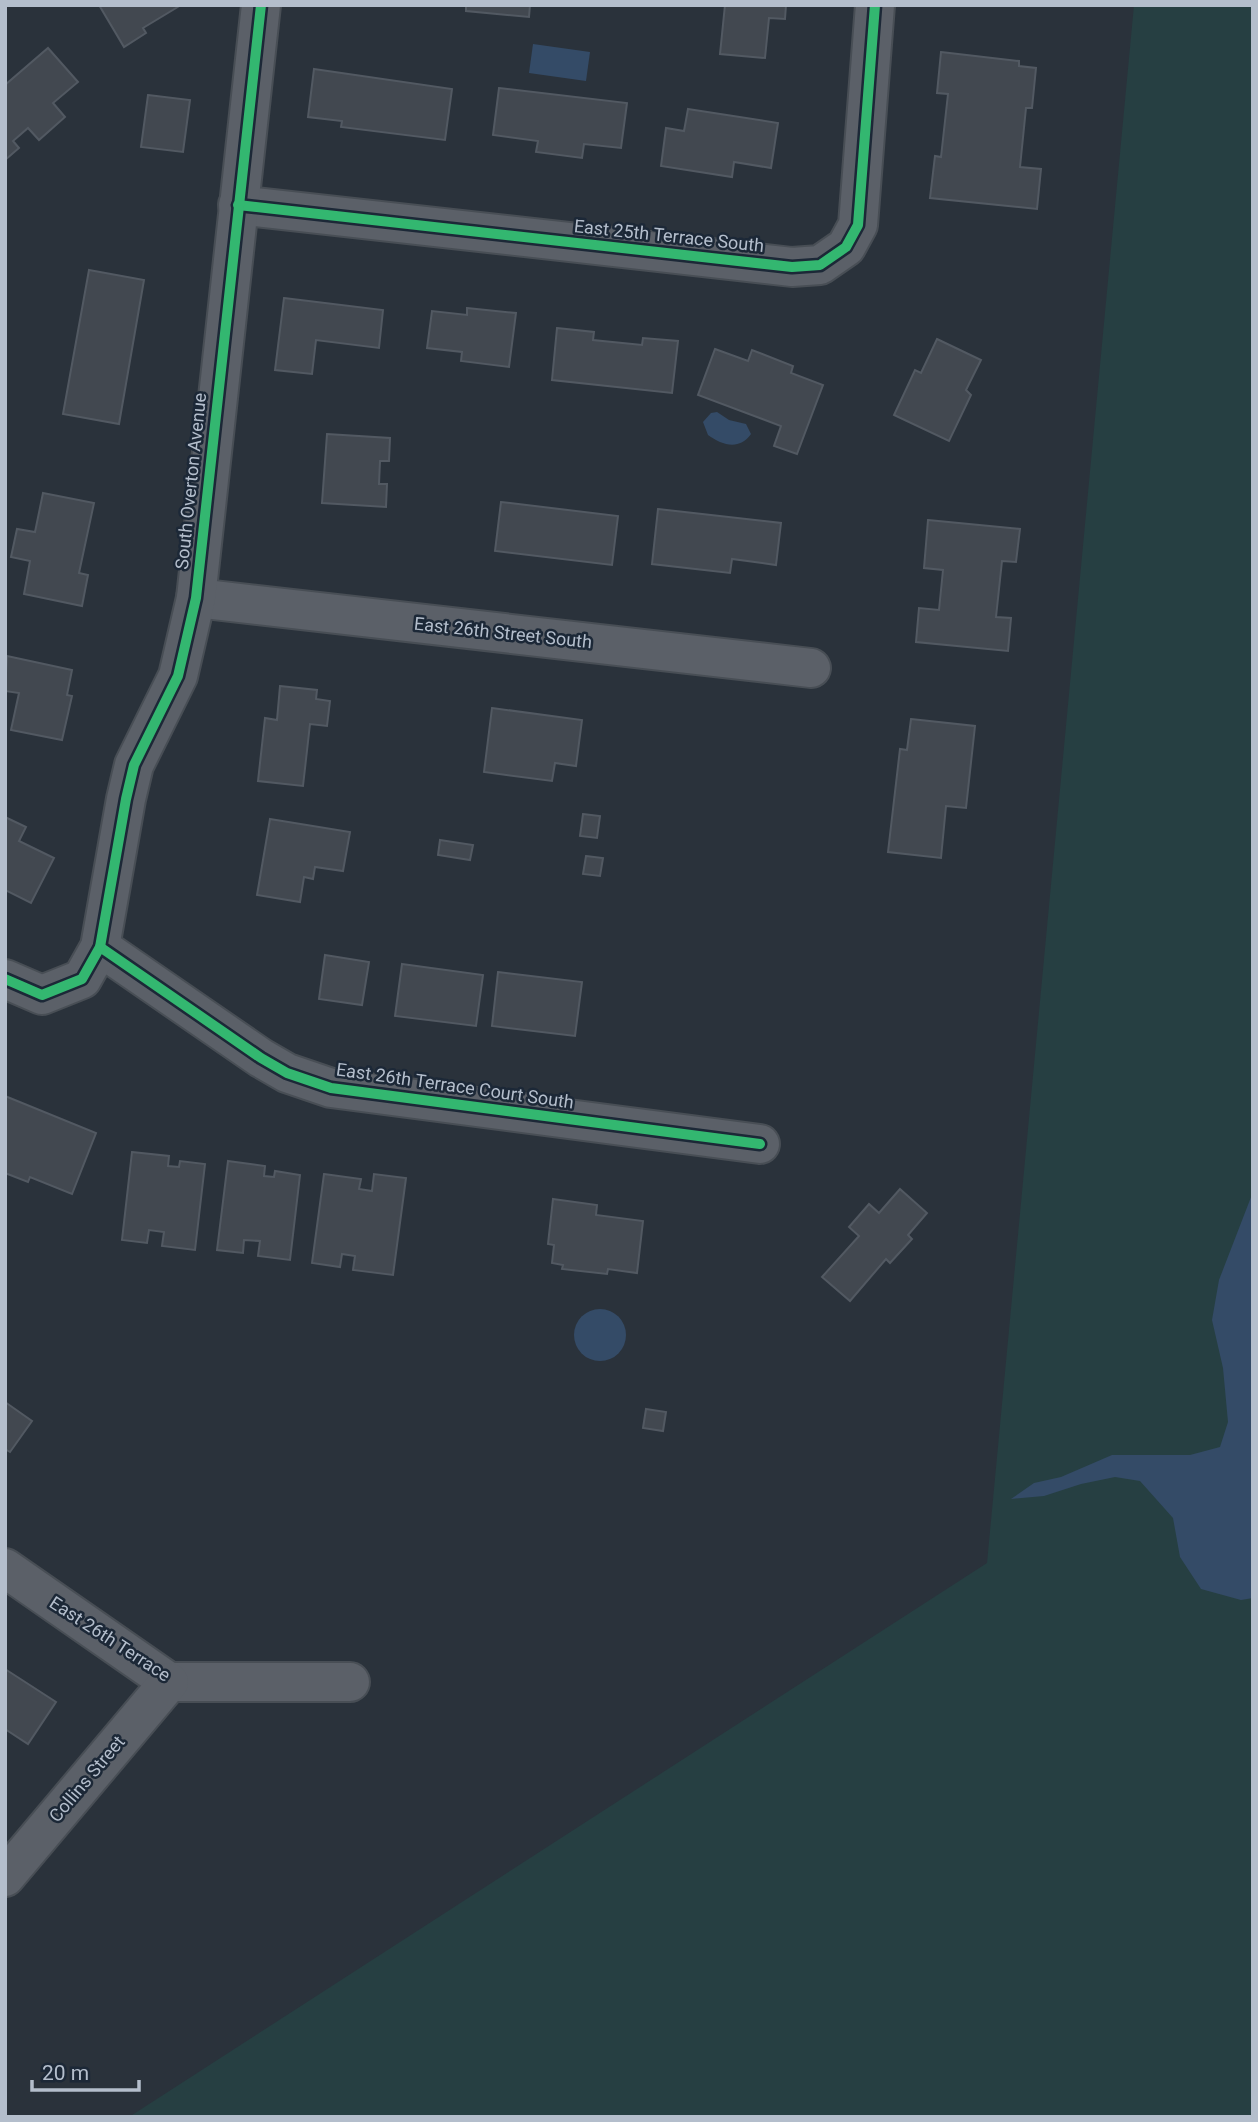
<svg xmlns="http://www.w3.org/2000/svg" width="1258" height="2122" font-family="Roboto,sans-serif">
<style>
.green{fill:#263f42}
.water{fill:#344b67}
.building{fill:#424850;stroke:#525962;stroke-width:2}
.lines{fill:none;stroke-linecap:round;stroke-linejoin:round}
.minor-casing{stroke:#484e55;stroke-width:42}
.minor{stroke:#5b6068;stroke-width:38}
.cycleway-casing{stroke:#1c2837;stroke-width:15}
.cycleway{stroke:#33b770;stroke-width:10}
.labels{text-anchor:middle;stroke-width:5;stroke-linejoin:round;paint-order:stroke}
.street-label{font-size:18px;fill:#b4becc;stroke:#1c2837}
</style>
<rect width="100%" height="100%" fill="#2a323b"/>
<polygon class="green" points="1134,5 1253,5 1253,2117 129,2117 987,1563"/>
<g class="water">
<polygon points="533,44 590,52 586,81 529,73"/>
<path d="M 717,412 L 729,420 L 746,424 L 751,434 C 739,451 722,445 708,435 L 703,422 L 711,413 Z"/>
<polygon points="1253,1192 1253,1598 1241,1600 1201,1589 1180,1557 1173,1518 1140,1481 1115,1477 1081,1484 1044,1496 1011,1499 1034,1483 1061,1477 1112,1455 1190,1455 1220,1447 1228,1422 1223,1368 1212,1320 1219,1280"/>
<circle cx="600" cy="1335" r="26"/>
</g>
<g class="building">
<polygon points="99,5 181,5 143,28 146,33 124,47"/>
<polygon points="466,5 530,5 529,17 466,11"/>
<polygon points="725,5 786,5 785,19 769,18 765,58 720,54"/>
<polygon points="48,48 78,82 53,103 65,117 39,140 28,128 13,141 19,148 5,160 5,85"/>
<polygon points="941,52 1019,61 1019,66 1036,68 1032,108 1026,108 1020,167 1041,169 1037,209 930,198 935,156 941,157 948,94 937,93"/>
<polygon points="314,69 452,89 445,140 341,127 342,121 308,117"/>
<polygon points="499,88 627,103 621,148 584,144 582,158 536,152 538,141 493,135"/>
<polygon points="148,95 190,100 183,152 141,147"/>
<polygon points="688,109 778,123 771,168 734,162 732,177 661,166 666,128 684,131"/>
<polygon points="89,270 144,280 119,424 63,414"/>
<polygon points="284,298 383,310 379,348 316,340 312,374 275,370"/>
<polygon points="467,308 516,313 509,367 461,361 462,352 427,348 432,311 467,315"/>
<polygon points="557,328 594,332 593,340 642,345 643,338 678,341 672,393 552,380"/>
<polygon points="937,339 981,360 966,390 971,395 949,441 894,415 915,370 921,373"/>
<polygon points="715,349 748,361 752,350 793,366 791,373 823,385 797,454 774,446 781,426 698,395"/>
<polygon points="327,434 390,438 389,461 380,461 379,484 387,484 386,507 322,503"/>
<polygon points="43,493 94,503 79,573 88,575 82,606 24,594 30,561 11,557 17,529 35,532"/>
<polygon points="501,502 618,516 612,565 495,551"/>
<polygon points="658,509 781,523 776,565 732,559 730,573 652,564"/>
<polygon points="928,520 1020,529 1016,562 1002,561 996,617 1011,618 1008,651 916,642 919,608 939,610 943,570 924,568"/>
<polygon points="7,656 72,670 67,695 72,696 62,740 11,730 19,693 5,691"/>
<polygon points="280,686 317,690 316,699 330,701 327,726 310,724 303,786 258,781 265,718 277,720"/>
<polygon points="492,708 582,720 576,766 555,763 552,781 484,772"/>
<polygon points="911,719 975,726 966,808 946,806 941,858 888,852 900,749 907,750"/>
<polygon points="583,814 600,816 597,838 580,836"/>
<polygon points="5,817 26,827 19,841 54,858 31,903 5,890"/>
<polygon points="270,819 350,832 343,871 315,867 313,879 304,877 300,902 257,895"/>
<polygon points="440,840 473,845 470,860 438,855"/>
<polygon points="586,856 603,858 600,876 583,874"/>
<polygon points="325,955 369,962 362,1005 319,999"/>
<polygon points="402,964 483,975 476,1026 395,1016"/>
<polygon points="498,972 582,982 575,1036 492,1026"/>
<polygon points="5,1096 96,1133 72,1194 30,1177 28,1182 5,1173"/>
<polygon points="132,1152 169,1156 168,1166 179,1167 180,1161 205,1164 195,1250 162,1246 164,1232 149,1230 147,1243 122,1240"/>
<polygon points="228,1161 265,1166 264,1176 274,1177 275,1171 300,1175 290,1260 258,1256 260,1241 244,1240 243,1253 217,1250"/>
<polygon points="324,1174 361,1179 359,1189 372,1191 374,1174 406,1178 393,1275 353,1270 355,1256 342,1254 340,1267 312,1263"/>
<polygon points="900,1189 927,1213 908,1235 912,1239 890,1263 886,1259 850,1301 822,1277 859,1236 849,1227 869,1204 879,1213"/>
<polygon points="553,1199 597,1205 596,1215 643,1221 637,1273 608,1269 607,1274 562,1269 563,1265 552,1263 554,1245 548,1244"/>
<polygon points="5,1402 32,1421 10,1452 5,1449"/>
<polygon points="646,1409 666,1412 663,1431 643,1428"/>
<polygon points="5,1669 56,1702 28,1744 5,1729"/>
</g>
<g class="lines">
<defs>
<g id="minor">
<polyline points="238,205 792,267 820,265 846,247 858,225 875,5"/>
<polyline points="196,598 811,668"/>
<polyline points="100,947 261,1058 287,1073 331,1088 760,1144"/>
<polyline points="5,979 42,995 82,979 100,947 126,799 134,765 178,676 196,598 261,5"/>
<polyline points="5,1568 169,1682 350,1682"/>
<polyline points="5,1877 169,1682"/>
</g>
</defs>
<use href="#minor" class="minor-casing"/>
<use href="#minor" class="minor"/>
<defs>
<g id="cycleway">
<polyline points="238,205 792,267 820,265 846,247 858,225 875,5"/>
<polyline points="100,947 261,1058 287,1073 331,1088 760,1144"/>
<polyline points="5,979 42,995 82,979 100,947 126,799 134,765 178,676 196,598 261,5"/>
</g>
</defs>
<use href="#cycleway" class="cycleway-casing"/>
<use href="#cycleway" class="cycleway"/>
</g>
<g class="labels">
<g class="street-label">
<text transform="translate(669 236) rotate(6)" y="6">East 25th Terrace South</text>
<text transform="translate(191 481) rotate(-84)" y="6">South Overton Avenue</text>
<text transform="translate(503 633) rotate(6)" y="6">East 26th Street South</text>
<text transform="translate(455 1086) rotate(8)" y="6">East 26th Terrace Court South</text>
<text transform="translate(110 1639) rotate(33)" y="6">East 26th Terrace</text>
<text transform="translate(87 1779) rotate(-50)" y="6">Collins Street</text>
</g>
</g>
<rect width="1258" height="2122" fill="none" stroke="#b4becc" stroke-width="14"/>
<path d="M32 2080v10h107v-10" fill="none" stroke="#b4becc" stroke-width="3.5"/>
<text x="42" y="2080" font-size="21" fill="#b4becc" stroke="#1c2837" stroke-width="5" paint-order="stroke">20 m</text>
</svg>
